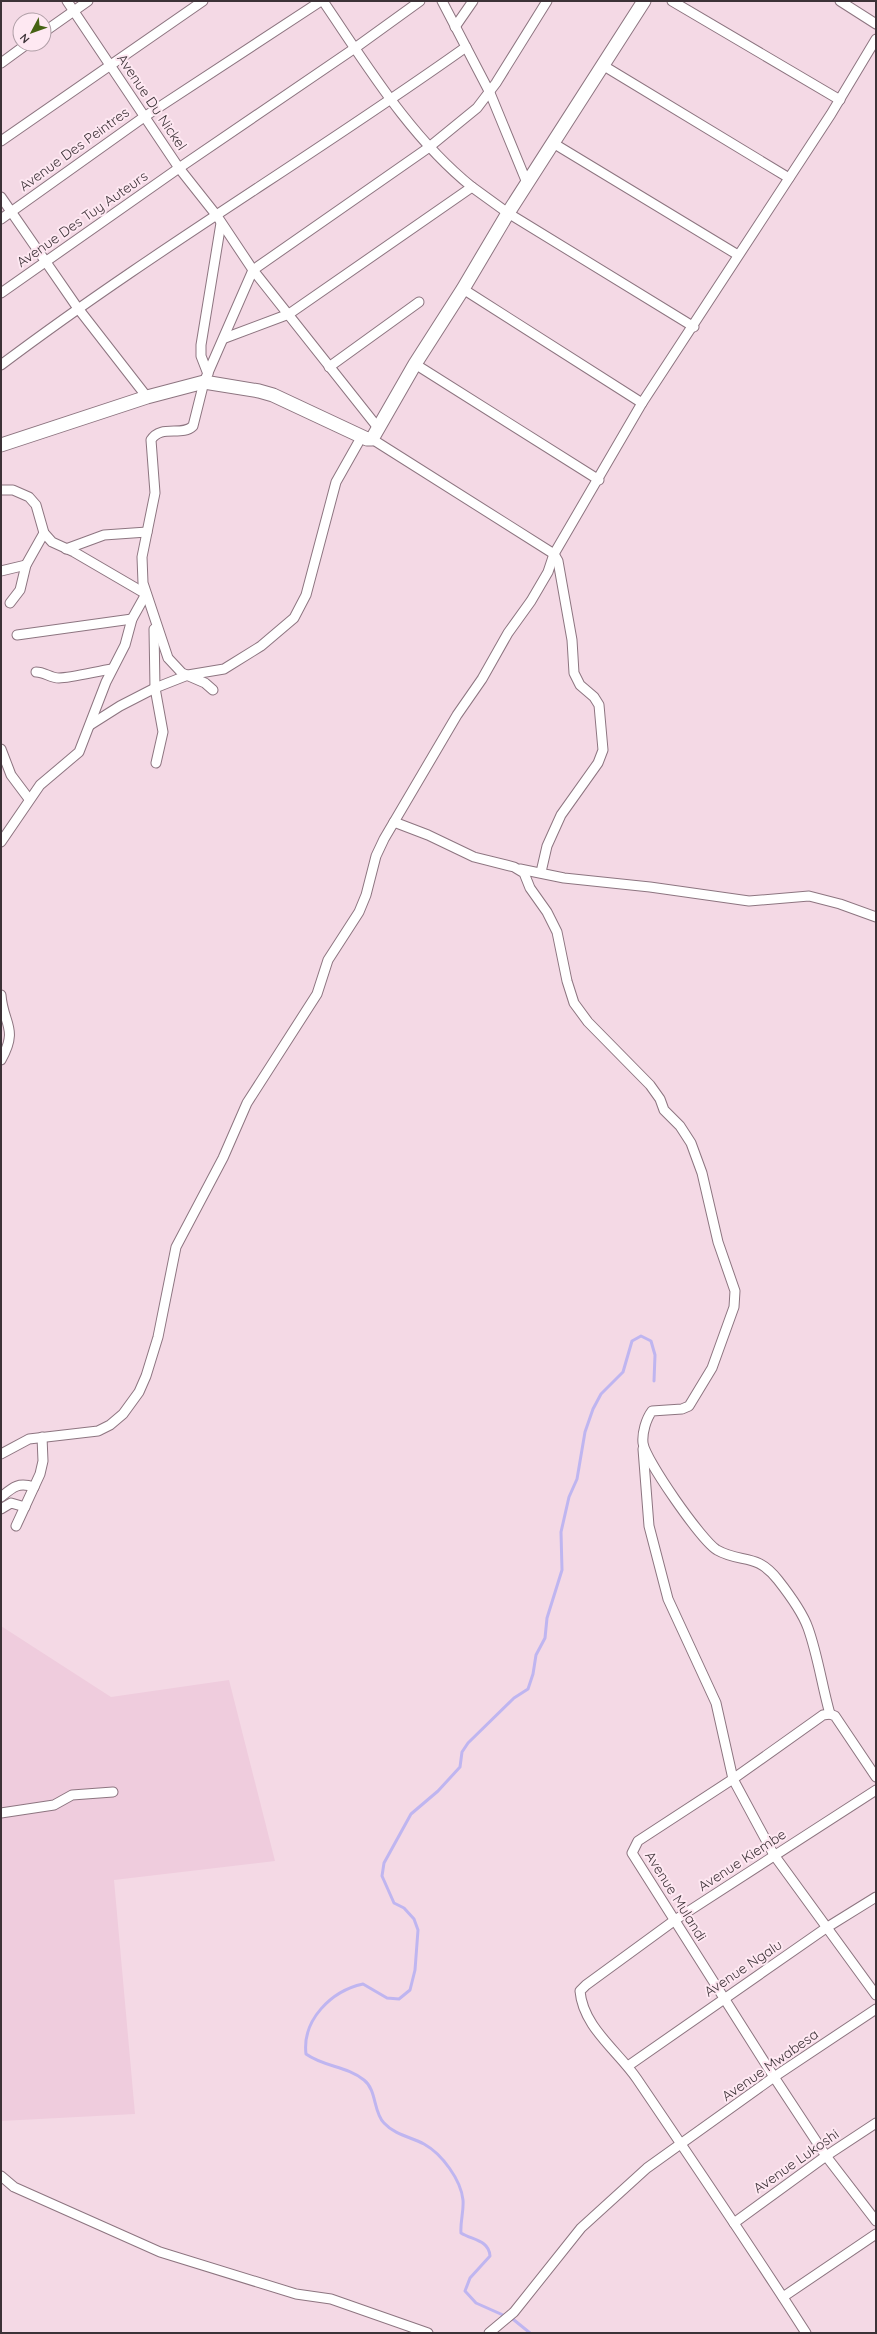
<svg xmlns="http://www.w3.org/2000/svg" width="877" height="2334" font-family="Quicksand,sans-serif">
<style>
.built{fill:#efccdd}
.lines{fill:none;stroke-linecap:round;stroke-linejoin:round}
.stream{stroke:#bfb5f0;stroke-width:3}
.street-casing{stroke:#8d7580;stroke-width:11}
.secondary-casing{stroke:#8d7580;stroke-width:15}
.street{stroke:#fff;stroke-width:9}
.secondary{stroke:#fff;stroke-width:13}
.labels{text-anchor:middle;stroke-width:4;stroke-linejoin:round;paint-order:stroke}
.street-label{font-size:14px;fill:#3c3237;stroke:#fee8f2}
</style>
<rect width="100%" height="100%" fill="#f4d9e5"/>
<polygon class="built" points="1,1626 111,1697 229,1680 275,1861 114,1880 135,2114 1,2121"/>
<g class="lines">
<path class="stream" d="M 530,2333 L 514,2320 L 476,2303 L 465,2291 L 470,2278 L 490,2256 C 489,2240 472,2240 461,2233 C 460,2222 464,2211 463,2200 C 461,2180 442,2154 424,2144 C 411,2137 395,2135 384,2123 C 373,2112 377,2090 364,2080 C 347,2066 324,2067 306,2054 C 302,2020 331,1991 363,1984 L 387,1998 L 399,1999 L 410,1990 L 415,1970 L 418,1930 L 414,1919 L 404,1908 L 394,1903 L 382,1876 L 384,1863 L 411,1814 L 438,1791 L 460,1767 L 462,1752 L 468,1743 L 514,1698 L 528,1689 L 533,1674 L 536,1655 L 545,1638 L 547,1618 L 562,1570 L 561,1532 L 569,1497 L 577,1479 L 585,1432 L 593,1409 L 601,1394 L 623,1372 L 632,1341 L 641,1336 L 651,1341 L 655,1355 L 654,1381"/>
<defs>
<g id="street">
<polyline points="67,1 179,168 217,216 253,270 379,429"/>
<path d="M 323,1 C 368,67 410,137 472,187"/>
<polyline points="442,1 490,93 527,183"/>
<polyline points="672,1 840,100"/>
<polyline points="840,1 876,24"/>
<polyline points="455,27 473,1"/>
<polyline points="44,32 88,1"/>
<polyline points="1,63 27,44"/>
<polyline points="604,66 789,178"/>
<polyline points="1,141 203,1"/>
<polyline points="553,143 738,255"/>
<polyline points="1,197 77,307 147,397"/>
<polyline points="1,219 144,117 321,1"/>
<polyline points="463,289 642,403"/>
<polyline points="1,293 179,168 355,48 420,1"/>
<polyline points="225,338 289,314 472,187 508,213 694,327"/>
<polyline points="415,364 599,480"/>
<path d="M 1,365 C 151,252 313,156 466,47"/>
<polyline points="329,367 419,302"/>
<polyline points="208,374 201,356 201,345 221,223"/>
<polyline points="372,439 554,554 558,561 572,640 574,673 580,685 594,697 599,705 603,750 598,763 561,815 547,846 541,872"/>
<polyline points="1,490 13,490 29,497 36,505 44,533 52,542 74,552 146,594"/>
<polyline points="66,549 104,535 147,532"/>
<polyline points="1,571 26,565"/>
<polyline points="10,603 20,590 26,565 44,533"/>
<polyline points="154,629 155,688 163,732 156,763"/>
<polyline points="17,635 132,619"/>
<path d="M 36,672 C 45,672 50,678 59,678 C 71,678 98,671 112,669"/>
<path d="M 213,690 L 205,683 L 182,673 L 168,658 L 143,583 L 142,557 L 155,493 L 151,440 C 161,424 182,437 193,426 L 204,382 L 253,270 L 428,148 L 477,108 L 496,83 L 547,1"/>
<polyline points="90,725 120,706 155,688 188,675 224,669 261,646 294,618 306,595 336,482 362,436"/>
<polyline points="1,749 11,775 29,799"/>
<path d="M 394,822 L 428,835 L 474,857 L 514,867 L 524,873 L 530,888 L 547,912 L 557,932 L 567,981 L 574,1003 L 588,1022 L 650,1085 L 660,1099 L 664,1110 L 680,1126 L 691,1143 L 702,1173 L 718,1242 L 735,1291 L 734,1307 L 712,1368 L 689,1406 L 682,1409 L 652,1411 C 646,1419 642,1433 643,1443 C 645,1460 702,1541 717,1550 C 742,1564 756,1552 778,1580 C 789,1594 802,1611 808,1628 C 818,1656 822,1686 830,1714"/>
<polyline points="1,842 40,785 79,752 106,682 125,645 132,619 146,594"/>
<polyline points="520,869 564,878 650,887 749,901 809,896 840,904 876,917"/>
<path d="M 1,995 C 3,1024 19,1028 1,1060"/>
<polyline points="643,1449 649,1526 668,1599 716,1703 733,1779 774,1855 876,1995"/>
<polyline points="1,1454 29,1439 98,1431 110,1425 123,1414 139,1392 146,1376 158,1337 176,1247 223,1158 247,1103 317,994 328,960 359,912 366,895 376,856 384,839 457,715 482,679 508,633 531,601 548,572 554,554 642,403 831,114 876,39"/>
<path d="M 1,1497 C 13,1487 18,1482 34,1487"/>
<polyline points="1,1509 11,1503 25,1507"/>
<polyline points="16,1526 40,1474 43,1461 42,1437"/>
<polyline points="876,1777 835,1716 830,1714 823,1715 733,1779 638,1841 632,1853 774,2077 826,2156 876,2221"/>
<polyline points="1,1813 54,1805 72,1795 113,1792"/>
<polyline points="628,2066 826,1928 876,1897"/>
<polyline points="1,2176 14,2187 160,2252 296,2294 331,2299 428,2333"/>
<polyline points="734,2223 826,2156 876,2123"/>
<polyline points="783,2297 876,2234"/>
<polyline points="489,2333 514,2312 581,2228 647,2168 774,2077 876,2009"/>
<path d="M 806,2333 C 751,2247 694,2163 637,2079 C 618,2051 583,2027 580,1991 L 586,1985 L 675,1920 L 876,1790"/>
</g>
<polyline id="secondary" points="1,445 147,397 204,382 259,391 273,395 367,439 372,439 415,364 463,289 508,213 644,1"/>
</defs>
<use href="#street" class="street-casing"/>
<use href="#secondary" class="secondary-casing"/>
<use href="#street" class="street"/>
<use href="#secondary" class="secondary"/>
</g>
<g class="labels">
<g class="street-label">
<text transform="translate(152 102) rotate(56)" y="5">Avenue Du Nickel</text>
<text transform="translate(74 149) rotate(-36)" y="5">Avenue Des Peintres</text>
<text transform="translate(82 219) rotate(-35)" y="5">Avenue Des Tuy Auteurs</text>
<text transform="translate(742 1860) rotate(-33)" y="5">Avenue Kiembe</text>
<text transform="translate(676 1896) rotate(58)" y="5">Avenue Mulandi</text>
<text transform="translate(743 1968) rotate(-34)" y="5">Avenue Ngalu</text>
<text transform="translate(770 2065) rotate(-35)" y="5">Avenue Mwabesa</text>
<text transform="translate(796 2161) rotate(-35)" y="5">Avenue Lukoshi</text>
</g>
</g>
<rect width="877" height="2334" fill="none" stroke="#3c3237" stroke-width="4"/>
<g transform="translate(32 32) rotate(229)"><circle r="19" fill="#fee8f2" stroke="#b09fa7"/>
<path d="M0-3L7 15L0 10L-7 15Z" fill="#466213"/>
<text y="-6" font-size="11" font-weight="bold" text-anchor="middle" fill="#3c3237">N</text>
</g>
</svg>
